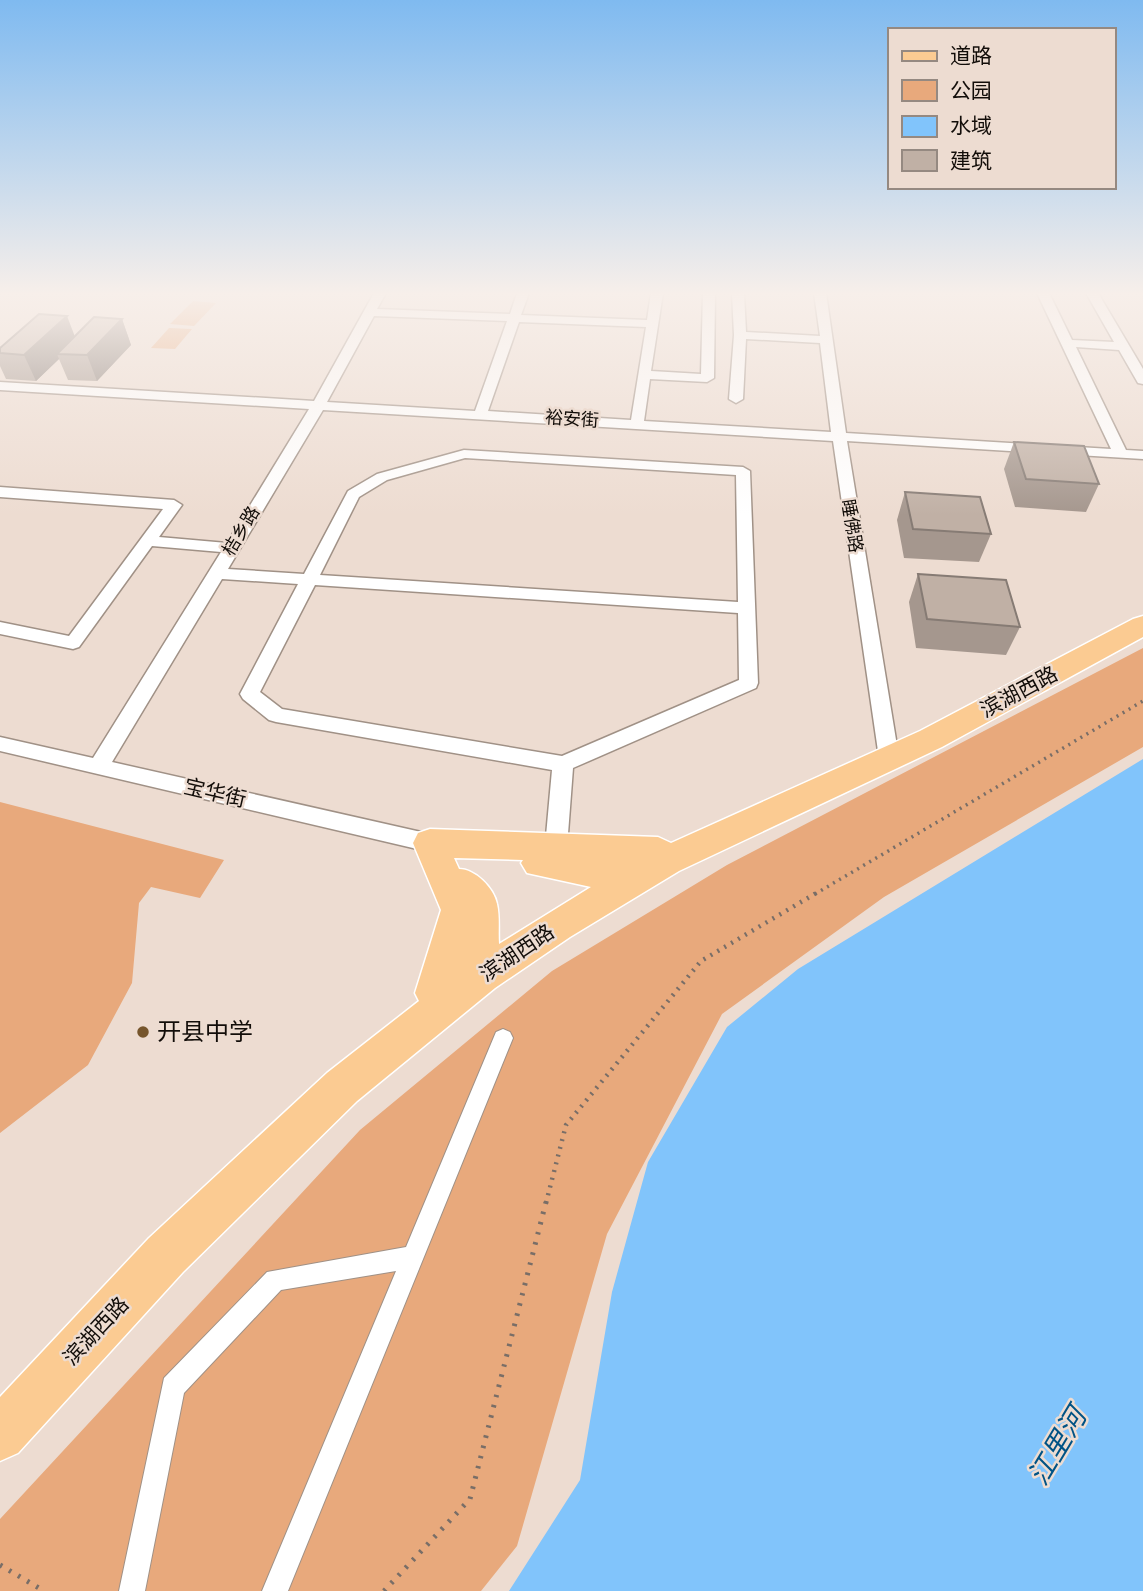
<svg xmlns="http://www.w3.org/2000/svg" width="1143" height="1591" font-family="'Playfair Display','Noto Sans SC',serif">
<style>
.green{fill:#e8a97c}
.water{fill:#81c4fb}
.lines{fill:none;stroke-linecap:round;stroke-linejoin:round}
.pedestrian-casing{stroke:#a09186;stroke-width:2}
.minor-casing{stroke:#a09186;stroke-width:3}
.primary-casing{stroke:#fff;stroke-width:3}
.path-far2{stroke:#796e67;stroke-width:3.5;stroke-dasharray:2 5;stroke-linecap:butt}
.path-far1{stroke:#796e67;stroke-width:4.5;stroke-dasharray:2 6;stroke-linecap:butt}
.path{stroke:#796e67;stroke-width:5;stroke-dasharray:2.5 8;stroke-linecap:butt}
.pedestrian{fill:#fff;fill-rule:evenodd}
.minor{fill:#fff;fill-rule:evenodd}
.primary{fill:#fbcb92;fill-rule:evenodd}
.wall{fill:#a5978e}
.shaded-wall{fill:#867b74}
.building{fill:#c0b0a5;stroke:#867b74;stroke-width:2}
.poi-dot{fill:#76552c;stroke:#eddcd1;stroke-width:2.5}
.labels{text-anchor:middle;stroke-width:5;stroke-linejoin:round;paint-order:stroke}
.far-street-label{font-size:18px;fill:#120d09;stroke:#eddcd1}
.street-label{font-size:21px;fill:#120d09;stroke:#eddcd1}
.near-poi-label{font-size:24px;fill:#120d09;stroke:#eddcd1;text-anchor:start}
.near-water-label{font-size:28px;font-style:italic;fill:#005385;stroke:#eddcd1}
</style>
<rect width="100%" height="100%" fill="#eddcd1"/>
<g class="green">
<polygon points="193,301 216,303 194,326 170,324"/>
<polygon points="169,328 192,329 175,349 151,348"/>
<polygon points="1143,648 1143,747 884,897 722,1014 607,1234 517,1546 481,1591 0,1591 0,1519 360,1130 552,971 727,865"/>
<polygon points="0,802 224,860 200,898 151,887 139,903 132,983 88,1065 0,1133"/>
</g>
<polygon class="water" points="1143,759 1143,1591 509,1591 580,1480 612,1292 648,1162 727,1027 798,969"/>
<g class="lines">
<defs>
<polygon id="pedestrian" points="503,1029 510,1032 513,1038 288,1591 262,1591 396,1271 281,1290 184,1393 145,1591 119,1591 164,1378 267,1272 406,1247 496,1032"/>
<path id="minor" d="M 374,293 L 386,293 L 377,309 L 510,314 L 517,293 L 529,293 L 521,315 L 647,320 L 651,293 L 663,293 L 651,371 L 701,374 L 703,293 L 715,293 L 714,378 L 707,382 L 650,379 L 644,421 L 831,432 L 820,343 L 746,339 L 743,399 L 736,403 L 729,399 L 734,335 L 732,293 L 744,293 L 746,332 L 820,336 L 814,293 L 826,293 L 846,433 L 1111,449 L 1037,293 L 1049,293 L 1072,340 L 1114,342 L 1086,293 L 1098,293 L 1143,369 L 1143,384 L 1138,383 L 1119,350 L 1076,347 L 1126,450 L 1143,451 L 1143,459 L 847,441 L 899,758 L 896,763 L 889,766 L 882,763 L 879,758 L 833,441 L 323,410 L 228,569 L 304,574 L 348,491 L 377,474 L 464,450 L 743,467 L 750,471 L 758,683 L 756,688 L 573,768 L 567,847 L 564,853 L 556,856 L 548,853 L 545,847 L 552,770 L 276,722 L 269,720 L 243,699 L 240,694 L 298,584 L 222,579 L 112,762 L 430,834 L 438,837 L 441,843 L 438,849 L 430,852 L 0,751 L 0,737 L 93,758 L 221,552 L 152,546 L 79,647 L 73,649 L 0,634 L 0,622 L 69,636 L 163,509 L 0,497 L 0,487 L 174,500 L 182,505 L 159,537 L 227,543 L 309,409 L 0,390 L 0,382 L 314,401 ZM 374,316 L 507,321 L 475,411 L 327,402 ZM 519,322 L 646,327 L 631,420 L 488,411 ZM 465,458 L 736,475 L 738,602 L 320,575 L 359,497 L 387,480 ZM 315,585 L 738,613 L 739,680 L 562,756 L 282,709 L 260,692 Z"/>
<path id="primary" d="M 1143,616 L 1143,637 L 942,747 L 679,871 L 570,937 L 495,988 L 357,1101 L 183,1272 L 18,1453 L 0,1461 L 0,1397 L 149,1238 L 327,1073 L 419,1001 L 415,993 L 441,910 L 413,843 L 418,833 L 430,829 L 658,837 L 671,843 L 920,731 L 1133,619 ZM 454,858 L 523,860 L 521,863 L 527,873 L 591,887 L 499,944 C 498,931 500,917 497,904 C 494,888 475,869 459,869 Z"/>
</defs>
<use href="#pedestrian" class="pedestrian-casing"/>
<use href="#minor" class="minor-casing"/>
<use href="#primary" class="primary-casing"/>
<polyline class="path-far2" points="815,894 1143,701"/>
<polyline class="path-far1" points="546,1203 566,1125 701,961 818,892"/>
<g class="path">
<polyline points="0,1565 44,1591"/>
<polyline points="384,1591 470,1499 546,1202"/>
</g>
<use href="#pedestrian" class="pedestrian"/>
<use href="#minor" class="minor"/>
<use href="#primary" class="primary"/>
</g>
<g class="wall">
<polygon points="122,319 131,345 97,381 68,380 59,359 36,381 6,379 0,366 0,348 75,336"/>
<polygon points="1014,442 1099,484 1086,512 1015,507 1004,469"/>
<polygon points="905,492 991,534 979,562 904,558 897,520"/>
<polygon points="918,574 1020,627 1006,655 916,648 909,602"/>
</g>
<g class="shaded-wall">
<polygon points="67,316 77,342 57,354 59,359 36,381 24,355"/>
<polygon points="122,319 131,345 97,381 87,355"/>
</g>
<g class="building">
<polygon points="39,314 67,316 24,355 0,353 0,348"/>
<polygon points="94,317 122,319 87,355 57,354"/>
<polygon points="1014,442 1084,446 1099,484 1026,479"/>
<polygon points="905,492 980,497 991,534 913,529"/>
<polygon points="918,574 1006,580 1020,627 927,619"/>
</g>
<linearGradient id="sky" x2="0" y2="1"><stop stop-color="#7fbaf0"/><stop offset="0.57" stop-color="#f7efea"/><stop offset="1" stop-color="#f7efea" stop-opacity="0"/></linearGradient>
<rect width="1143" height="515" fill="url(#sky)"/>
<circle class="poi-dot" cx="143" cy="1032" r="7"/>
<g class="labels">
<g class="far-street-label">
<text transform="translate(572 419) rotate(4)" y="6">裕安街</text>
<text transform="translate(852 526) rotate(81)" y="6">睡佛路</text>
<text transform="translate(241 531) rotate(-59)" y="6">桔乡路</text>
</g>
<g class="street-label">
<text transform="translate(1019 692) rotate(-28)" y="7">滨湖西路</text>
<text transform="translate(215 793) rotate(13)" y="7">宝华街</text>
<text transform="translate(517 953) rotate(-34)" y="7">滨湖西路</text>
<text transform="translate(96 1331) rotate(-47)" y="7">滨湖西路</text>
</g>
<g class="near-poi-label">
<text x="157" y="1040">开县中学</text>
</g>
<g class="near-water-label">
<text transform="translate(1057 1446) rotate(-59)" y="10">江里河</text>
</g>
</g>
<rect x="888" y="28" width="228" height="161" fill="#eddcd1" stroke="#958981" stroke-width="2"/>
<rect x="902" y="51" width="35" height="10" fill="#fbcb92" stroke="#958981" stroke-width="2"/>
<text x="950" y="63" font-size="21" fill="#120d09">道路</text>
<rect x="902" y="80" width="35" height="21" fill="#e8a97c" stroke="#958981" stroke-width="2"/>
<text x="950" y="98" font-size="21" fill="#120d09">公园</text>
<rect x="902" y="116" width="35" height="21" fill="#81c4fb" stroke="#958981" stroke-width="2"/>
<text x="950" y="133" font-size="21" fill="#120d09">水域</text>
<rect x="902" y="150" width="35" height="21" fill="#c0b0a5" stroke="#958981" stroke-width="2"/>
<text x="950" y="168" font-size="21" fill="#120d09">建筑</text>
</svg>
